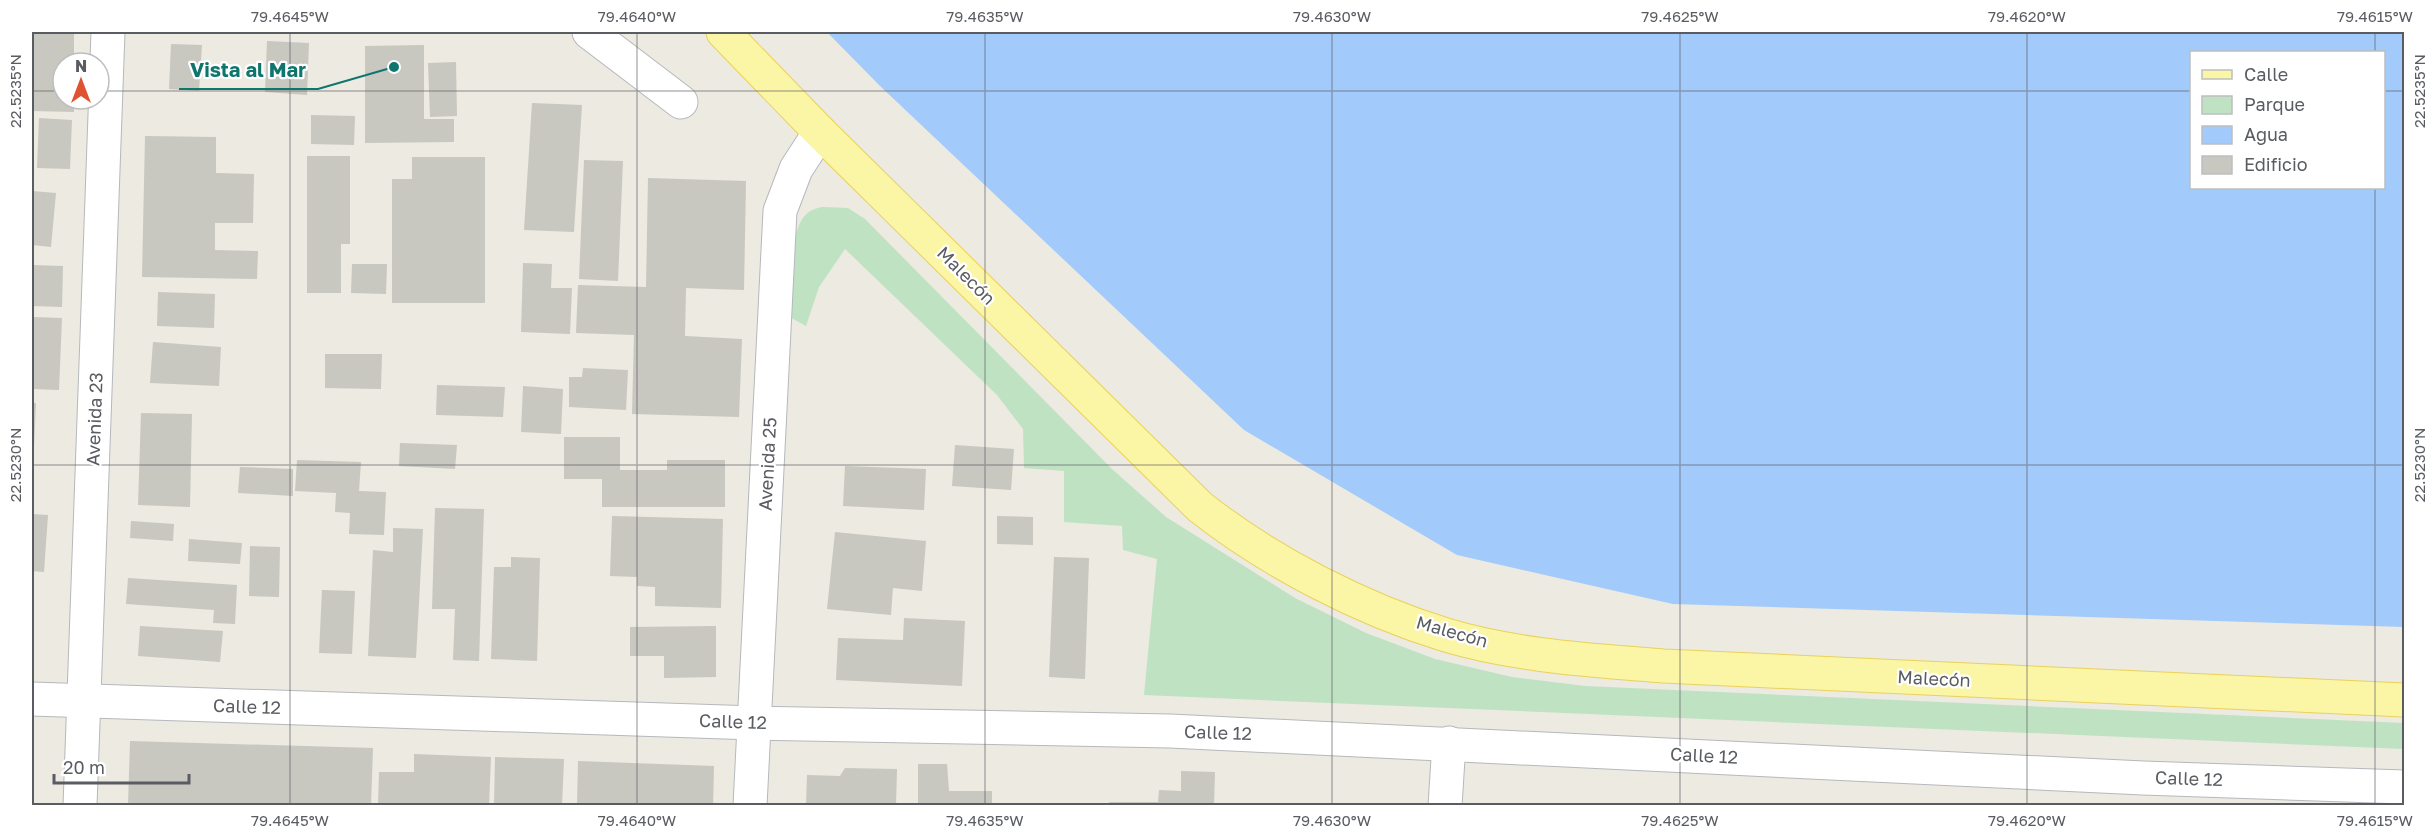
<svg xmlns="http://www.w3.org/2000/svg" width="2436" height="837" font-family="'Golos Text',sans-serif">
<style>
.green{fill:#bee2c2}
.water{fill:#a2cafa;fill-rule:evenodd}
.building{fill:#c8c7c0}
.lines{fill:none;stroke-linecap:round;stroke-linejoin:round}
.minor-casing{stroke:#b6b8bd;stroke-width:35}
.major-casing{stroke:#ead15b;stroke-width:35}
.minor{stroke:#fff;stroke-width:33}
.major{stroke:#fbf6a6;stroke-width:33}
.ticks{fill:none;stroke:#595c61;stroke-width:1.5;stroke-opacity:0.45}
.labels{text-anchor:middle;stroke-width:4.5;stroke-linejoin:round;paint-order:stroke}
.street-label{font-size:18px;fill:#595c61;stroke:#fff}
.leader{fill:none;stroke:#0f766e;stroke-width:2}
.callout-dot{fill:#0f766e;stroke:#fff;stroke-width:2}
.callout-label{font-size:20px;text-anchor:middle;font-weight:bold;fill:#0f766e;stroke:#fff;stroke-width:4.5;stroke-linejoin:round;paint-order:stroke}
.neatline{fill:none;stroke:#595c61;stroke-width:2}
.ticks-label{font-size:15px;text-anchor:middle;fill:#595c61}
</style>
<rect width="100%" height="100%" fill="#eceae1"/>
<path class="green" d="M 822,207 L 848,208 L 865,219 L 1112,469 L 1166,517 L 1295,598 L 1366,633 L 1435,659 L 1512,677 L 1585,686 L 2404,723 L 2404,749 L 1144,695 L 1157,559 L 1123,550 L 1122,526 L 1064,522 L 1064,471 L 1024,468 L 1023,429 L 997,395 L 845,249 L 819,287 L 806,326 L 786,315 C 788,292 789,224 809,212 C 813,209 818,208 822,207 Z"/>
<path class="water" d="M 827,32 L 2404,32 L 2404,627 L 1673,604 L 1457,555 L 1244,430 L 879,85 ZM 2192,52 L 2384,52 L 2384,188 L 2192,188 Z"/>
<g class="building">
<polygon points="32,32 74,32 74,63 63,63 63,99 74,99 74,112 32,111"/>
<polygon points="267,41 309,43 307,95 265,92"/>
<polygon points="171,44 202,45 199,91 169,89"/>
<polygon points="424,45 424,119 454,119 454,142 365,143 365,46"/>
<polygon points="456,62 457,116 430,117 428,63"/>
<polygon points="532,103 582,105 574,232 524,230"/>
<polygon points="311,115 355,116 354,145 311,144"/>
<polygon points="39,118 72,120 70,169 37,168"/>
<polygon points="145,136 216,137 216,173 254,174 253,223 215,223 215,250 258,251 257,279 142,277"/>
<polygon points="307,156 350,156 350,244 341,244 341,293 307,293"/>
<polygon points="412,157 485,157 485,303 392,303 392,179 412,179"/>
<polygon points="584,160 623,161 618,281 579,279"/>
<polygon points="648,178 746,181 744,290 686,288 685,336 742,339 739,417 632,414 634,335 576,333 578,285 646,287"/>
<polygon points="32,191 56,193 51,247 32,245"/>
<polygon points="523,263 552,264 551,288 572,288 570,334 521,332"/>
<polygon points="352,264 387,264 386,294 351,293"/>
<polygon points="32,265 63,266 62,307 32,306"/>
<polygon points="158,292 215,294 214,328 157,326"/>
<polygon points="32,317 62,318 59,390 32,389"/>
<polygon points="153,342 221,347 219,386 150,383"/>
<polygon points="325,354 382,354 381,389 325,388"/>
<polygon points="583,368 628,370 626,410 569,407 569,377 582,377"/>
<polygon points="437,385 505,387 503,417 436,415"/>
<polygon points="523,386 563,389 561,434 521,432"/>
<polygon points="32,403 36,403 33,468 32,468"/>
<polygon points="141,413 192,414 190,507 138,505"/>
<polygon points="564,437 620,437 620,470 667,470 667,460 725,460 725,507 602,507 602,479 564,479"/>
<polygon points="400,443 457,445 455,469 399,466"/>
<polygon points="955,445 1014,449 1011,490 952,486"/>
<polygon points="297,460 361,462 359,491 386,492 384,535 349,534 350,513 335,512 336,493 295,491"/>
<polygon points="845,466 926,469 924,510 843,506"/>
<polygon points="240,467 293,469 293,496 238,493"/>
<polygon points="435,508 484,509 479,661 453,660 455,609 432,609"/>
<polygon points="32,514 48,515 44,572 32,571"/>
<polygon points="612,516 723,519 721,608 655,606 655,587 637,586 637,577 610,576"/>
<polygon points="997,516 1033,517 1033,545 997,544"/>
<polygon points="131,521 174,524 173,541 130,538"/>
<polygon points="393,528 423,529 416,658 368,656 373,550 393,552"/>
<polygon points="835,532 926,541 922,591 893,588 891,615 827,609"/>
<polygon points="189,539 242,543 240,564 188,561"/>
<polygon points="250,546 280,547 279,597 249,596"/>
<polygon points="511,557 540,558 537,661 491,659 494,567 511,567"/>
<polygon points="1054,557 1089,558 1085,679 1049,677"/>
<polygon points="128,578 237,585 235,624 213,623 214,610 126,604"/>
<polygon points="322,590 355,591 352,654 319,653"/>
<polygon points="904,618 965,621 962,686 836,680 838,638 903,640"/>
<polygon points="140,626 223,631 220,662 138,656"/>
<polygon points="716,626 716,677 664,678 664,656 630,656 630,627"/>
<polygon points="130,741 373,748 371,806 128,806"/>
<polygon points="414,754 491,757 489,806 378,806 379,772 414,772"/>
<polygon points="495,757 564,759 562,806 494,806"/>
<polygon points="578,761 714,766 713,806 577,806"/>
<polygon points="918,764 947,764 949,791 992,791 992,806 918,806"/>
<polygon points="845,768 897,769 896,806 806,806 807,775 840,776"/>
<polygon points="1181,771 1215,772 1214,806 1108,806 1109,802 1158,802 1159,790 1181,791"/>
</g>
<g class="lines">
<defs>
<g id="minor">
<polyline points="589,32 681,102"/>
<polyline points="32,699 755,723 1170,731 2143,778 2404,787"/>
<polyline points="80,806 108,32"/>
<polyline points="750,806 780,211 796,169 820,132"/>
<polyline points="1445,806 1449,743"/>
</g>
<path id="major" d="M 723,32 L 820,132 L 1200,507 C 1270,562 1361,609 1446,635 C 1516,656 1591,660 1663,666 L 2404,700"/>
</defs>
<use href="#minor" class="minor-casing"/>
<use href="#major" class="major-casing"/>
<use href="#minor" class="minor"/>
<use href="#major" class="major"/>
</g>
<path class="ticks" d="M 290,32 L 290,806M 637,32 L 637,806M 985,32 L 985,806M 1332,32 L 1332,806M 1680,32 L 1680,806M 2027,32 L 2027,806M 2375,32 L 2375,52M 32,91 L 63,91M 99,91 L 2192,91M 2384,91 L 2404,91M 2375,188 L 2375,806M 32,465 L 2404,465"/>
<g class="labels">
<g class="street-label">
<text transform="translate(966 276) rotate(45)" y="6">Malecón</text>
<text transform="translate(95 419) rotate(-88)" y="6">Avenida 23</text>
<text transform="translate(768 464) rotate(-87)" y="6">Avenida 25</text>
<text transform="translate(1452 632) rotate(16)" y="6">Malecón</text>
<text transform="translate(1934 679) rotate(3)" y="6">Malecón</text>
<text transform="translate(247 707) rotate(2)" y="6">Calle 12</text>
<text transform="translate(733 722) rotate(2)" y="6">Calle 12</text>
<text transform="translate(1218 733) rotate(2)" y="6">Calle 12</text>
<text transform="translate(1704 756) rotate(3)" y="6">Calle 12</text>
<text transform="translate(2189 779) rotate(2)" y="6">Calle 12</text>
</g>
</g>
<path class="leader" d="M394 67L318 89H179"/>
<circle class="callout-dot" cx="394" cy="67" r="6"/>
<g class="callout-label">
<text x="248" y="77">Vista al Mar</text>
</g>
<rect width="2436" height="837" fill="none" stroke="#ffffff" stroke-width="66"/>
<rect x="2190" y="51" width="195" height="138" fill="#ffffff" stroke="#bdbec0" stroke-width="1.5"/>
<rect x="2202" y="70" width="30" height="9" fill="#fbf6a6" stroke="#bdbec0" stroke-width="1.5"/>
<text x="2244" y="81" font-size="18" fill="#595c61">Calle</text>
<rect x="2202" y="96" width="30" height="18" fill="#bee2c2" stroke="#bdbec0" stroke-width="1.5"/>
<text x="2244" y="111" font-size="18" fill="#595c61">Parque</text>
<rect x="2202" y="126" width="30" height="18" fill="#a2cafa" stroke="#bdbec0" stroke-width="1.5"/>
<text x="2244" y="141" font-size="18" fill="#595c61">Agua</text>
<rect x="2202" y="156" width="30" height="18" fill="#c8c7c0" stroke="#bdbec0" stroke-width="1.5"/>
<text x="2244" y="171" font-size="18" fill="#595c61">Edificio</text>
<g transform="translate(81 81)"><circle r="28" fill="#ffffff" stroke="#bdbec0" stroke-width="1.5"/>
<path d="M0-4.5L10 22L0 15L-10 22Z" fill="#e05332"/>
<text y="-9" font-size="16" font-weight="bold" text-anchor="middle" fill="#595c61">N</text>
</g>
<path d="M54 774v9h135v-9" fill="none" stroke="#595c61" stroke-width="3"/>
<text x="63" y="774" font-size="18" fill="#595c61" stroke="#ffffff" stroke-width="4.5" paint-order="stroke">20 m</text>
<rect x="33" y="33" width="2370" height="771" class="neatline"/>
<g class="ticks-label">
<text x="290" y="22">79.4645°W</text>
<text x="637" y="22">79.4640°W</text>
<text x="985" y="22">79.4635°W</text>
<text x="1332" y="22">79.4630°W</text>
<text x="1680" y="22">79.4625°W</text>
<text x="2027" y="22">79.4620°W</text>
<text x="2375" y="22">79.4615°W</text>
<text transform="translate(16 91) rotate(-90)" y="5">22.5235°N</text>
<text transform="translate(2420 91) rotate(-90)" y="5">22.5235°N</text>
<text transform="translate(16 465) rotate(-90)" y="5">22.5230°N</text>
<text transform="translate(2420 465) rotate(-90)" y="5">22.5230°N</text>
<text x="290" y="826">79.4645°W</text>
<text x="637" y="826">79.4640°W</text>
<text x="985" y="826">79.4635°W</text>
<text x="1332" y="826">79.4630°W</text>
<text x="1680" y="826">79.4625°W</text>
<text x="2027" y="826">79.4620°W</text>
<text x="2375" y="826">79.4615°W</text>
</g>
</svg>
